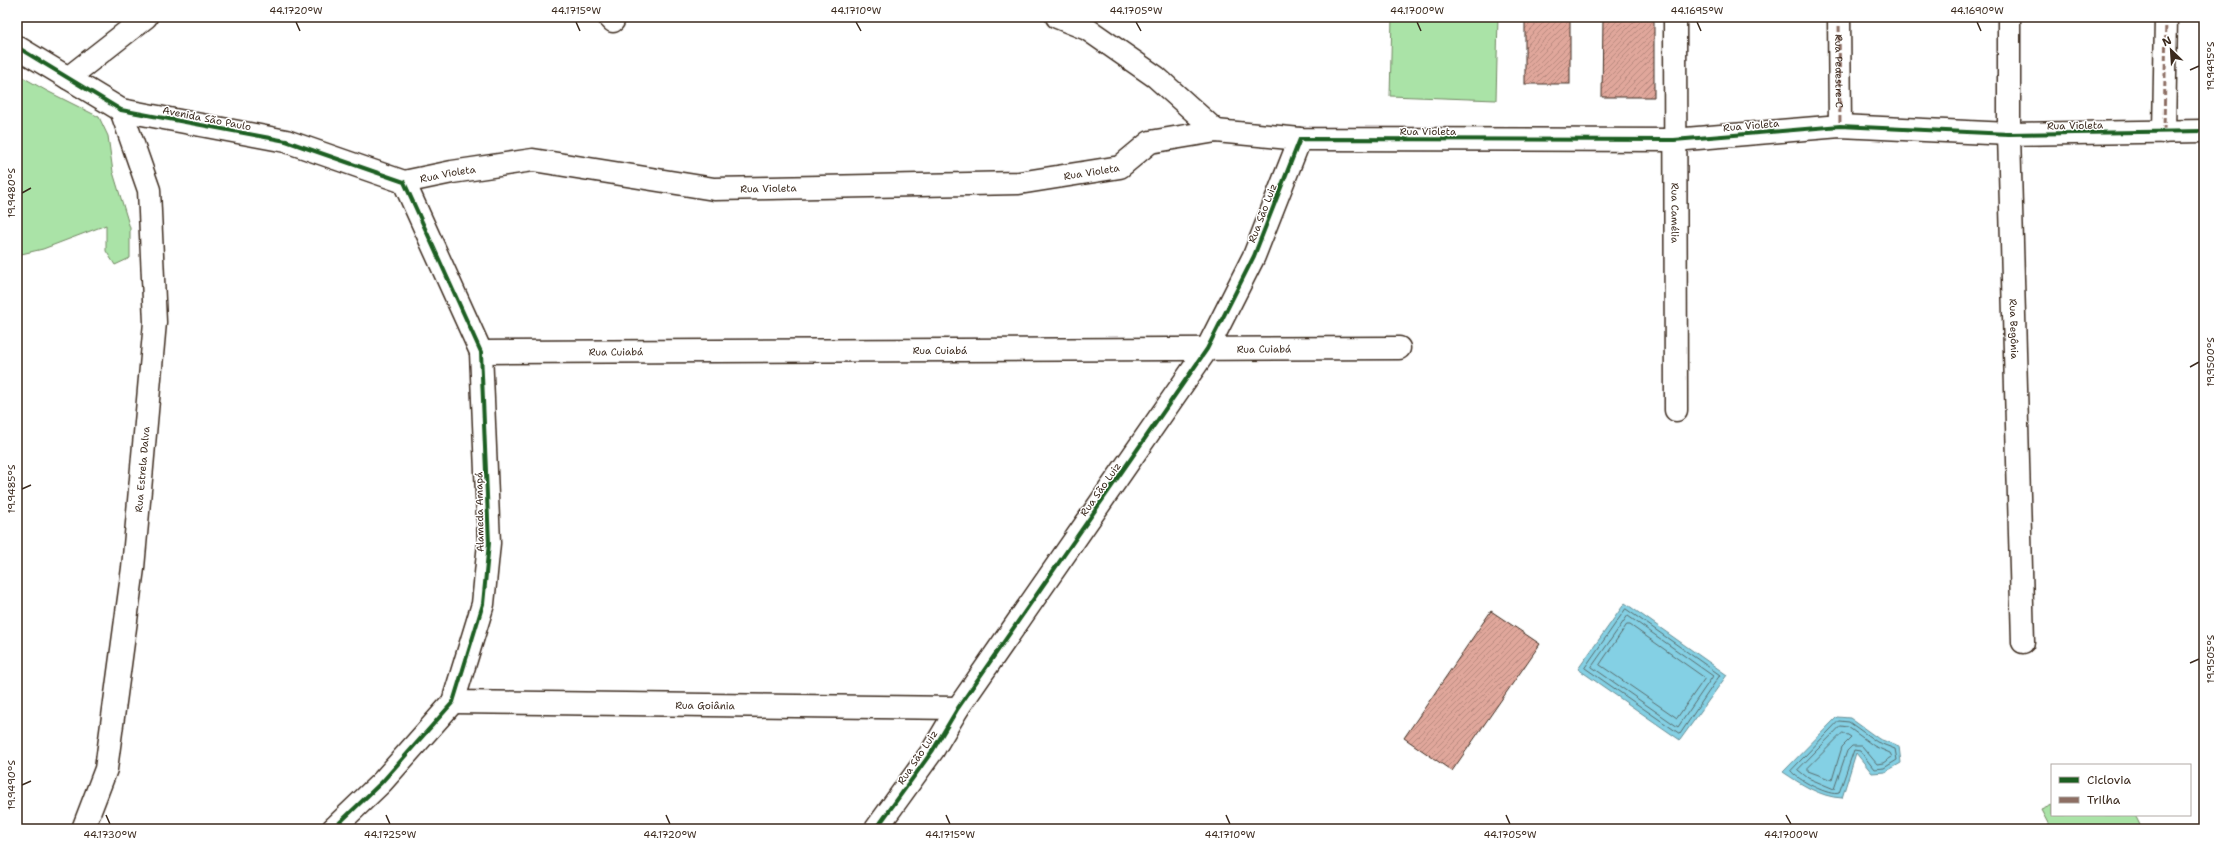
<svg xmlns="http://www.w3.org/2000/svg" width="2221" height="846" font-family="'Shantell Sans',sans-serif">
<style>
.park{fill:#aae3a7;stroke:#728662}
.water{fill:#84d0e4;stroke:#678e95}
.lines{fill:none;stroke-linecap:round;stroke-linejoin:round}
.shore{stroke:#586c6d;stroke-width:1}
.building{fill:url(#building-hatch);stroke:#3b2a1e}
.minor-casing{stroke:#3b2a1e;stroke-width:25}
.minor{stroke:#fff;stroke-width:22}
.quiet{stroke:#8d6e63;stroke-width:3;stroke-dasharray:6 3;stroke-linecap:butt}
.cycleway-casing{stroke:#fff;stroke-width:6}
.cycleway{stroke:#1b5e20;stroke-width:4}
.ticks{fill:none;stroke:#3b2a1e;stroke-width:1.5}
.labels{text-anchor:middle;stroke-width:3;stroke-linejoin:round;paint-order:stroke}
.street-label{font-size:10px;fill:#3b2a1e;stroke:#fff}
.neatline{fill:none;stroke:#3b2a1e;stroke-width:1.5}
.ticks-label{font-size:10px;text-anchor:middle;fill:#3b2a1e}
</style>
<defs>
<pattern id="building-hatch" width="6" height="6" patternUnits="userSpaceOnUse"><rect width="6" height="6" fill="#e0a79b"/><path d="M-1 1l2-2M0 6l6-6M5 7l2-2" fill="none" stroke="#b7887e"/></pattern>
</defs>
<rect width="100%" height="100%" fill="#fff"/>
<filter id="ink" filterUnits="userSpaceOnUse"><feTurbulence type="fractalNoise" baseFrequency=".025" numOctaves="2"/><feDisplacementMap in="SourceGraphic" scale="8" xChannelSelector="R" yChannelSelector="G"/><feConvolveMatrix kernelMatrix="1 2 1 2 8 2 1 2 1" color-interpolation-filters="sRGB"/></filter>
<g filter="url(#ink)">
<g class="park">
<polygon points="1392,17 1498,17 1496,100 1390,96"/>
<polygon points="17,74 47,91 99,117 108,136 113,172 130,228 130,258 115,265 106,251 106,225 43,249 17,255"/>
<polygon points="2052,805 2052,815 2135,815 2142,829 2051,829 2041,810"/>
</g>
<g class="water">
<polygon points="1625,603 1727,675 1680,740 1578,669"/>
<path d="M 1837,717 L 1850,718 L 1879,739 L 1899,746 L 1901,763 L 1885,772 L 1872,773 L 1856,753 L 1842,798 C 1820,797 1801,784 1783,772 Z"/>
</g>
<g class="lines">
<g class="shore">
<polygon points="1626,609 1720,675 1680,734 1585,668"/>
<polygon points="1628,616 1713,676 1678,727 1592,667"/>
<polygon points="1627,625 1630,625 1705,678 1677,718 1600,665"/>
<path d="M 1839,721 L 1849,722 L 1877,742 L 1895,749 L 1897,760 L 1884,768 L 1874,769 L 1860,751 L 1854,750 L 1839,793 C 1830,797 1796,779 1791,771 Z"/>
<polygon points="1841,726 1848,727 1874,746 1890,753 1892,757 1883,763 1877,764 1862,746 1852,746 1847,751 1834,789 1808,778 1798,770"/>
<polygon points="1843,733 1851,738 1842,747 1832,780 1808,771 1808,768"/>
</g>
</g>
<g class="building">
<rect x="1525" y="17" width="45" height="67"/>
<polygon points="1603,17 1654,17 1654,97 1602,97"/>
<polygon points="1491,611 1540,644 1452,771 1404,738"/>
</g>
<g class="lines">
<defs>
<g id="minor">
<polyline points="609,17 613,21"/>
<polyline points="1057,17 1087,29 1156,77 1216,131"/>
<path id="s1" d="M 1675,17 L 1676,410"/>
<path id="s2" d="M 1839,17 L 1840,126"/>
<path id="s3" d="M 2009,17 L 2009,134 L 2023,642"/>
<path id="s4" d="M 17,47 L 121,110 L 286,141 L 404,182 L 452,172 L 533,160 L 714,189 L 1019,183 L 1120,167 L 1150,142 L 1216,131 L 1300,139 L 1674,140 L 1840,126 L 2009,134 L 2204,131"/>
<polyline points="68,78 146,17"/>
<polyline points="2164,132 2166,17"/>
<path id="s5" d="M 481,352 L 1399,348"/>
<path id="s6" d="M 453,702 L 958,708"/>
<path id="s7" d="M 83,829 L 106,769 L 133,568 L 155,322 L 149,190 L 121,110"/>
<polyline points="333,829 382,782 453,702 483,604 489,543 481,352 404,182"/>
<polyline points="876,829 933,750 958,708 1207,349 1254,256 1300,139"/>
</g>
</defs>
<use href="#minor" class="minor-casing"/>
<use href="#minor" class="minor"/>
<g class="quiet">
<polyline points="1839,17 1840,126"/>
<polyline points="2164,132 2166,17"/>
</g>
<defs>
<g id="cycleway">
<polyline points="17,47 121,110 286,141 404,182 481,352 489,543 483,604 453,702 382,782 333,829"/>
<polyline points="876,829 933,750 958,708 1207,349 1254,256 1300,139 1674,140 1840,126 2009,134 2204,131"/>
</g>
</defs>
<use href="#cycleway" class="cycleway-casing"/>
<use href="#cycleway" class="cycleway"/>
</g>
</g>
<path class="ticks" d="M 296,22 L 300,31M 576,22 L 580,31M 856,22 L 861,31M 1136,22 L 1141,31M 1417,22 L 1421,31M 1697,22 L 1701,31M 1977,22 L 1981,31M 2190,70 L 2199,66M 22,193 L 31,188M 2190,367 L 2199,362M 22,489 L 31,485M 2190,663 L 2199,659M 22,785 L 31,781M 106,815 L 110,824M 386,815 L 390,824M 666,815 L 670,824M 946,815 L 950,824M 1226,815 L 1230,824M 1506,815 L 1510,824M 1786,815 L 1791,824"/>
<g class="labels">
<g class="street-label">
<text dy="4" stroke="none"><textPath href="#s2" startOffset="54">Rua Pedestre-C</textPath></text>
<text transform="translate(207 118) rotate(11)" y="4">Avenida São Paulo</text>
<text transform="translate(1751 125) rotate(-5)" y="4">Rua Violeta</text>
<text transform="translate(2075 125) rotate(-1)" y="4">Rua Violeta</text>
<text x="1428" y="135">Rua Violeta</text>
<text dy="4" stroke="none"><textPath href="#s4" startOffset="1107">Rua Violeta</textPath></text>
<text dy="4" stroke="none"><textPath href="#s4" startOffset="459">Rua Violeta</textPath></text>
<text dy="4" stroke="none"><textPath href="#s4" startOffset="783">Rua Violeta</textPath></text>
<text transform="translate(1262 213) rotate(-69)" y="4">Rua São Luiz</text>
<text dy="4" stroke="none"><textPath href="#s1" startOffset="196">Rua Camélia</textPath></text>
<text dy="4" stroke="none"><textPath href="#s3" startOffset="312">Rua Begônia</textPath></text>
<text dy="4" stroke="none"><textPath href="#s5" startOffset="783">Rua Cuiabá</textPath></text>
<text dy="4" stroke="none"><textPath href="#s5" startOffset="459">Rua Cuiabá</textPath></text>
<text dy="4" stroke="none"><textPath href="#s5" startOffset="135">Rua Cuiabá</textPath></text>
<text dy="4" stroke="none"><textPath href="#s7" startOffset="366">Rua Estrela Dalva</textPath></text>
<text transform="translate(1100 489) rotate(-55)" y="4">Rua São Luiz</text>
<text transform="translate(479 512) rotate(-91)" y="4">Alameda Amapá</text>
<text dy="4" stroke="none"><textPath href="#s6" startOffset="252">Rua Goiânia</textPath></text>
<text transform="translate(917 757) rotate(-56)" y="4">Rua São Luiz</text>
</g>
</g>
<rect width="2221" height="846" fill="none" stroke="#fff" stroke-width="44"/>
<rect x="2051" y="764" width="140" height="52" fill="#ffffff" stroke="#b1aaa5"/>
<rect x="2059" y="777" width="20" height="6" fill="#1b5e20" stroke="#b1aaa5"/>
<text x="2087" y="784" font-size="12" fill="#3b2a1e">Ciclovia</text>
<rect x="2059" y="797" width="20" height="6" fill="#8d6e63" stroke="#b1aaa5"/>
<text x="2087" y="804" font-size="12" fill="#3b2a1e">Trilha</text>
<g transform="translate(2171 50) rotate(335)" stroke="#ffffff" stroke-width="3" paint-order="stroke">
<path d="M0-3L7 15L0 10L-7 15Z" fill="#3b2a1e"/>
<text y="-6" font-size="11" font-weight="bold" text-anchor="middle" fill="#3b2a1e">N</text>
</g>
<rect x="22" y="22" width="2177" height="802" class="neatline"/>
<g class="ticks-label">
<text x="296" y="14">44.1720°W</text>
<text x="576" y="14">44.1715°W</text>
<text x="856" y="14">44.1710°W</text>
<text x="1136" y="14">44.1705°W</text>
<text x="1417" y="14">44.1700°W</text>
<text x="1697" y="14">44.1695°W</text>
<text x="1977" y="14">44.1690°W</text>
<text transform="translate(2210 66) rotate(-90)" y="4">19.9495°S</text>
<text transform="translate(11 193) rotate(-90)" y="4">19.9480°S</text>
<text transform="translate(2210 362) rotate(-90)" y="4">19.9500°S</text>
<text transform="translate(11 489) rotate(-90)" y="4">19.9485°S</text>
<text transform="translate(2210 659) rotate(-90)" y="4">19.9505°S</text>
<text transform="translate(11 785) rotate(-90)" y="4">19.9490°S</text>
<text x="110" y="838">44.1730°W</text>
<text x="390" y="838">44.1725°W</text>
<text x="670" y="838">44.1720°W</text>
<text x="950" y="838">44.1715°W</text>
<text x="1230" y="838">44.1710°W</text>
<text x="1510" y="838">44.1705°W</text>
<text x="1791" y="838">44.1700°W</text>
</g>
</svg>
